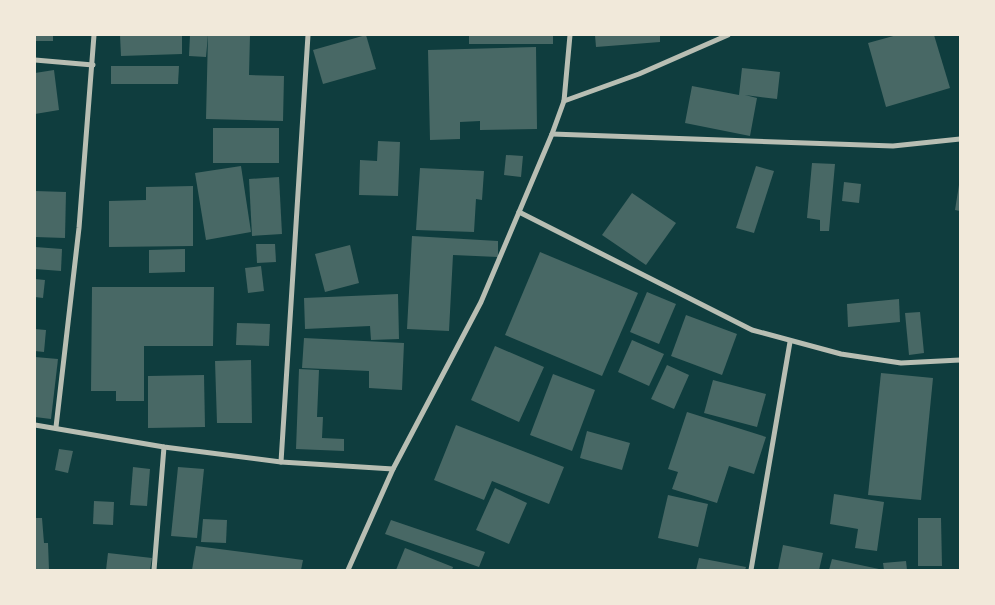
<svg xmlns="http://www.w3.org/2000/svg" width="995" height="605" font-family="'Fira Sans',sans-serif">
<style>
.building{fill:#486865}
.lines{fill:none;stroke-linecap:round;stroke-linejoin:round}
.minor{stroke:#b8beb3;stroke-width:5}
</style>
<rect width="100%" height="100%" fill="#0f3d3e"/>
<g class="building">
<rect x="35" y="35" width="18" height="6"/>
<polygon points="120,35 182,35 182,54 121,56"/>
<polygon points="190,35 208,35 206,57 189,56"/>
<polygon points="208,35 250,35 249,75 284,76 283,121 206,119"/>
<polygon points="366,35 376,69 323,84 313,50"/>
<rect x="469" y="35" width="84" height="9"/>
<polygon points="595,35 660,35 660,42 596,47"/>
<polygon points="897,35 934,35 950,88 886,107 868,43"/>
<polygon points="536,47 537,129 480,130 480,121 460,122 460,139 430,140 428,50"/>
<polygon points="111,66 179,66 178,84 111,84"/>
<polygon points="742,68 780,72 777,99 745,95 757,98 750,136 685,123 692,86 739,95"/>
<polygon points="54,70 59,110 35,114 35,73"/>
<rect x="213" y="128" width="66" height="35"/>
<polygon points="378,141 400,142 398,196 359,195 360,160 377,161"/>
<polygon points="506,155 523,156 521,177 504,175"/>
<polygon points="812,163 835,164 829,231 820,231 820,220 807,218"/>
<polygon points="241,166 251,232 206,240 195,173"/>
<polygon points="756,166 774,171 754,233 736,228"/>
<polygon points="420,168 484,171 482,200 476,199 474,232 416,230"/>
<polygon points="279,177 282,234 252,236 249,179"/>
<polygon points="844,182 861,184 859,203 842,201"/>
<polygon points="959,185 960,185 960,211 955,210"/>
<polygon points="193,186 193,246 109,247 109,201 146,200 146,187"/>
<polygon points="35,191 66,192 65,238 35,237"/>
<polygon points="632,193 676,223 646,265 602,235"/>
<polygon points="412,236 498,241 498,257 453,255 449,331 407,329"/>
<polygon points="256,244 275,244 276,262 257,263"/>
<polygon points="350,245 359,283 325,292 315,254"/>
<polygon points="35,247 62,249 61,271 35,269"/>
<polygon points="185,249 185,272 149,273 149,250"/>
<polygon points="540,252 638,293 602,376 505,335"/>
<polygon points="261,266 264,291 248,293 245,268"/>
<polygon points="35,279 45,280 43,298 35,297"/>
<polygon points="92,287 214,287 213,346 144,346 144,401 116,401 116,391 91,391"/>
<polygon points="647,292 676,304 659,344 630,332"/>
<polygon points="398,294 399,339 371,340 370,326 305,329 304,298"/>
<polygon points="899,299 900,322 848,327 847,304"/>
<polygon points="920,312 924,353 909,355 905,313"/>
<polygon points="686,315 737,334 722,375 671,356"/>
<polygon points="237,323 270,324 269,346 236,345"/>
<polygon points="35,329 46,330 44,352 35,351"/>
<polygon points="304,338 404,343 402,390 369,388 369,371 302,368"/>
<polygon points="632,340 664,354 649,386 618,372"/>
<polygon points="495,346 544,367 519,422 471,400"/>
<polygon points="35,357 58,359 51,419 35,417"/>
<polygon points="251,360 252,423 217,423 215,361"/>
<polygon points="667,365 689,375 674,409 651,399"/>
<polygon points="299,369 319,370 317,417 323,417 322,438 344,439 344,451 296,449"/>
<polygon points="881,373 933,378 921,500 868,495"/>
<polygon points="553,374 595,390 572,451 530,435"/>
<polygon points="204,375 205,427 148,428 148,376"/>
<polygon points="713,380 766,394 757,427 704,413"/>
<polygon points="687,412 766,437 754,474 729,466 717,503 672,489 678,472 668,469"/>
<polygon points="456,425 564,467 549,504 492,481 484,500 434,480"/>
<polygon points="587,431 630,443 622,470 580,458"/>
<polygon points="59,449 73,451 68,473 55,470"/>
<polygon points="133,467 150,469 147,506 130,505"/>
<polygon points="178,467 204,469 197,538 171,536"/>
<polygon points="495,488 527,503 509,544 476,530"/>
<polygon points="834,494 884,502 877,551 855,548 858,529 830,524"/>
<polygon points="668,495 708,504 698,547 658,538"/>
<polygon points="94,501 114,502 113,525 93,524"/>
<polygon points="35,518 42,518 44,543 48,543 49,570 35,570"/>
<polygon points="918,518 941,518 942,566 918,566"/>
<polygon points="203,519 227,520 226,543 201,542"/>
<polygon points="391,520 485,552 479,567 385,534"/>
<polygon points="783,545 823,553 819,570 778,570"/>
<polygon points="196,546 303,560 301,570 192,570"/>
<polygon points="405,548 453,567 452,570 396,570"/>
<polygon points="108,553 152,558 150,570 106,570"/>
<polygon points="699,558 746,567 745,570 696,570"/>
<polygon points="832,559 879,569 879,570 829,570"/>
<polygon points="906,561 907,570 884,570 883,563"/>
</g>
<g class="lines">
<g class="minor">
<polyline points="35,60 93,65"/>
<polyline points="564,101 639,74 728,35"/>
<polyline points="552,134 893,146 960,139"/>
<polyline points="519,212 752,330 841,354 901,363 960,360"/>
<polyline points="35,425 164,447 281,462 393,469"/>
<polyline points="56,427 79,228 94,35"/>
<polyline points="281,462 308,35"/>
<polyline points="154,570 164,447"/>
<polyline points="348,570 393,469 481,302 552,134 564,101 570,35"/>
<polyline points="751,570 790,342"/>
</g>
</g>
<rect width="995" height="605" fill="none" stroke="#f1e9da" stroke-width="72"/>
</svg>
